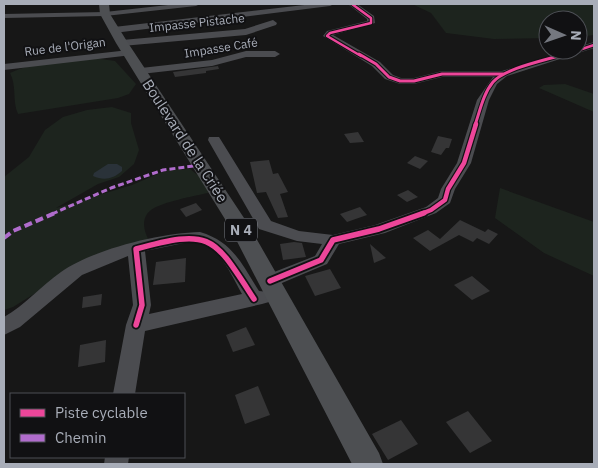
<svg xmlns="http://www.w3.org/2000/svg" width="598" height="468" font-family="'IBM Plex Sans',sans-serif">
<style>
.green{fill:#1d241e}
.water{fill:#2a3239}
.building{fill:#353536}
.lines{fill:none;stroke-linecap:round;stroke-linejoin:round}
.minor{fill:#4b4c50;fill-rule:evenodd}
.major{fill:#4d4f52;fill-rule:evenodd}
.quiet-far1{stroke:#b06ccc;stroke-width:3;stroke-dasharray:6 3;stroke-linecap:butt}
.quiet{stroke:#b06ccc;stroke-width:4;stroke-dasharray:8 4;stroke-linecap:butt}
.cycleway-far3-casing{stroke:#111113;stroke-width:4.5}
.cycleway-far2-casing{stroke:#111113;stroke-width:5}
.cycleway-far1-casing{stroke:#111113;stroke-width:7}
.cycleway-casing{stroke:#111113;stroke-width:9}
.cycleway-far3{stroke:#ed469a;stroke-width:2.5}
.cycleway-far2{stroke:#ed469a;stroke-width:3}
.cycleway-far1{stroke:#ed469a;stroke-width:4.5}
.cycleway{stroke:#ed469a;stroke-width:5.5}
.labels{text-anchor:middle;stroke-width:4;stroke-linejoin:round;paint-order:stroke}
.far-street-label{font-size:12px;fill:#a8adb8;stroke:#111113}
.shield{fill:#111113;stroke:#7b7e86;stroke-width:1}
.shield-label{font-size:14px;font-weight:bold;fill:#a8adb8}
.street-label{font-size:15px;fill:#a8adb8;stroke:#111113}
</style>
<rect width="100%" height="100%" fill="#171717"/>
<g class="green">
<polygon points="412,4 594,4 594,35 578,37 578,20 548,20 548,38 494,39 446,33 431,13"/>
<path d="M 94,58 L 115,61 L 136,84 L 129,94 L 118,98 L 18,114 C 12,101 17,86 10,73 C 35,61 67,62 94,58 Z"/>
<polygon points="565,84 594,94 594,112 539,88 544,85"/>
<path d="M 112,107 L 131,113 L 131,123 L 139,150 L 134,164 L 119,177 L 98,184 L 56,208 L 132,185 L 167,170 L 190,169 L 206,182 L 208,193 C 194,196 162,202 151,210 C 140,218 144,233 150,242 L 63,276 L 13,307 L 4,310 L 4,177 L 29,157 L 45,130 L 63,117 L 87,110 Z"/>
<polygon points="500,188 594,222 594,276 544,253 495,218"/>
</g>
<path class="water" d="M 108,164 L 117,164 L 122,167 L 122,171 C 113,179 104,181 93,176 L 94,173 Z"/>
<g class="building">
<polygon points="218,66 219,69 206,71 206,73 175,77 173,72"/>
<polygon points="358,132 364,142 350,143 344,134"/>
<polygon points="438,136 452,139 449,148 446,148 441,155 431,152"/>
<polygon points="415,156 428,161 420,169 407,163"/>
<polygon points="269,160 273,174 278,173 288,192 280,194 288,217 278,218 266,192 257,193 250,162"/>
<polygon points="408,190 418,197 407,202 397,195"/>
<polygon points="196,203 202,210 186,217 180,209"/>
<polygon points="360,207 367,215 347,222 340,214"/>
<polygon points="460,220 485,232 488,229 498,234 489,244 477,238 473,242 459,235 430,251 413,238 428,230 440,239"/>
<polygon points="294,242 302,243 306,257 283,260 280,244"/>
<polygon points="370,244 386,258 374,263"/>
<polygon points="186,258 185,282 153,285 156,262"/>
<polygon points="330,269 341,288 315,296 305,276"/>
<polygon points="472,276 490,291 472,300 454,285"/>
<polygon points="102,294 101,305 82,308 83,297"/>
<polygon points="246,327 255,345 233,352 226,335"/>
<polygon points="106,340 105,362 78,367 80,345"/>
<polygon points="258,386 270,415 245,424 235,395"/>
<polygon points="468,411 492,441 470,453 446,422"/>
<polygon points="401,420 418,444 388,460 372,434"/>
</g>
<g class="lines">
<g class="minor">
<polygon points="177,4 200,4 196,6 105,16 4,18 4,14 105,12"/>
<polygon points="313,4 334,4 330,6 114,33 110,30 114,27"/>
<polygon points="348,4 357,4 374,16 375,23 333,35 380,62 393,75 401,78 414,78 442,71 502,71 569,50 578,50 578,47 594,42 594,48 507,76 497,84 489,100 471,163 455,189 450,203 436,213 385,233 339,244 327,264 270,288 264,286 261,281 264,276 315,256 322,244 297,241 259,229 208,140 209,137 219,137 271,221 299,231 333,235 375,225 426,207 438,198 441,189 457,163 477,100 493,77 442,77 414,84 400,84 385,79 372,66 323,36 327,31 367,21 367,19"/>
<polygon points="273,20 277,23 276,25 246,35 122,46 117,43 122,40 245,29"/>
<polygon points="129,50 132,51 132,55 4,70 4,64"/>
<polygon points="246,51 275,51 280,54 275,57 246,57 212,66 141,74 136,71 141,68 212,60"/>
<path d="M 200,232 C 233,242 241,263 259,291 L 269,292 L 271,297 L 269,302 L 262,304 L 145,331 L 135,394 L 113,394 L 126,325 L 133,305 L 128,256 L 82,275 L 20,327 L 4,335 L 4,317 C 25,305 41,286 61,272 C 94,249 160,233 200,232 ZM 184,243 C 190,243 198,242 204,244 C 222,252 233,278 242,294 L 149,314 L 151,305 L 145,251 Z"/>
<polygon points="105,457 129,457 128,464 104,464"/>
</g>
<polygon class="major" points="99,4 109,4 110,14 128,43 248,224 379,453 383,464 352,464 228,224 116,43 100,14"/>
<polyline class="quiet-far1" points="52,214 111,188 163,170 201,165"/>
<polyline class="quiet" points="4,238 13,231 55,213"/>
<defs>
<g id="cycleway-far3">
<polyline points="352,4 371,18 371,23 330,33 327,36 361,56"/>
<polyline points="561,56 594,45"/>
</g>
<g id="cycleway-far2">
<polyline points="359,54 376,64 389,77 400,81 414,81 442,74 503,74"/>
<path d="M 475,125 C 480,111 483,94 493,82 C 505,68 547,60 565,54"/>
</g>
<polyline id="cycleway-far1" points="421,214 431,210 445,200 448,189 464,163 476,124"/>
<g id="cycleway">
<polyline points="270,281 321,260 333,240 379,229 424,213"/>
<path d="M 136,325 L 142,305 L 136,249 C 212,228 213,236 254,299"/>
</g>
</defs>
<use href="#cycleway-far3" class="cycleway-far3-casing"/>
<use href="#cycleway-far2" class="cycleway-far2-casing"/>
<use href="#cycleway-far1" class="cycleway-far1-casing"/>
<use href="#cycleway" class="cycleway-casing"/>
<use href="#cycleway-far3" class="cycleway-far3"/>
<use href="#cycleway-far2" class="cycleway-far2"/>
<use href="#cycleway-far1" class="cycleway-far1"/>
<use href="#cycleway" class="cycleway"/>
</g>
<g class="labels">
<g class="far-street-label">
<text transform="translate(197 23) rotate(-6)" y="4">Impasse Pistache</text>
<text transform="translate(65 47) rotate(-7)" y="4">Rue de l'Origan</text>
<text transform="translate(221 48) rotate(-9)" y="4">Impasse Café</text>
</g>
<rect class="shield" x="225" y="218.5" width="32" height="23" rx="4"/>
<g class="shield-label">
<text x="241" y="235">N 4</text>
</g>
<g class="street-label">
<text transform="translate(185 141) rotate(57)" y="5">Boulevard de la Criée</text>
</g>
</g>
<rect width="598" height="468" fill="none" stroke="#a8adb8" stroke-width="10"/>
<rect x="10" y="393" width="175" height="65" fill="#111113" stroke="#4d4f55"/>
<rect x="20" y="409" width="25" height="8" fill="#ed469a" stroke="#4d4f55"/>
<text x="55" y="418" font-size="15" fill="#a8adb8">Piste cyclable</text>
<rect x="20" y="434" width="25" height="8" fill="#b06ccc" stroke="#4d4f55"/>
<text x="55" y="443" font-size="15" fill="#a8adb8">Chemin</text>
<g transform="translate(563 35) rotate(92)"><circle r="24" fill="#111113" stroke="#4d4f55"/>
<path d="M0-4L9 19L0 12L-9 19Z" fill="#757880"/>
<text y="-8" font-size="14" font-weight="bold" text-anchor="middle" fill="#a8adb8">N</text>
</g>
</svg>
